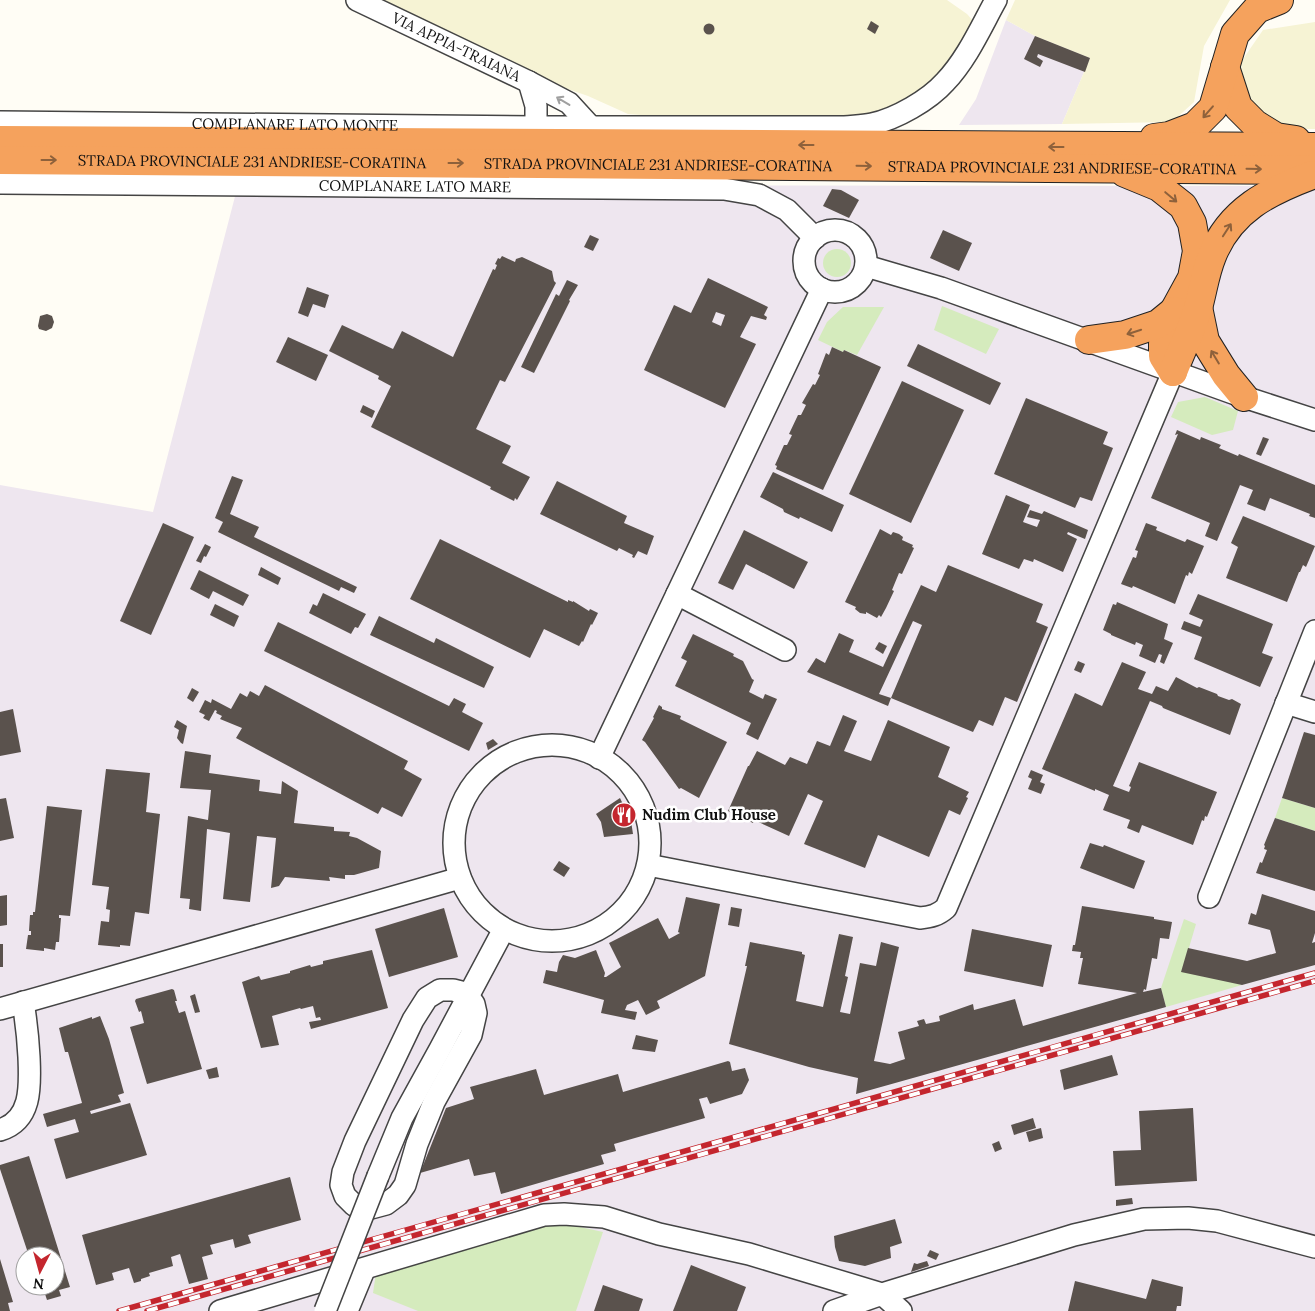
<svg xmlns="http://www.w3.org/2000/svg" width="1315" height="1311" font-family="Lora,serif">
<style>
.industrial{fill:#eee6ef;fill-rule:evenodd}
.farmland{fill:#f6f3d4}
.green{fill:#d5ebbd}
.building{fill:#5a524d;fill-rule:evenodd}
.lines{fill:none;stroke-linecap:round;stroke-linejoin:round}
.minor-casing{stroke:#444;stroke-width:24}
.highway-casing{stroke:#222;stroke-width:30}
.minor{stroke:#fff;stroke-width:21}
.highway{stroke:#f5a25d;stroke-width:28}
.rail-casing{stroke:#c4262e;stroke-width:5.5}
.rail{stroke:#fff;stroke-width:4;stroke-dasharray:11;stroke-linecap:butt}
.minor-bridge-casing{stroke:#444;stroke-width:24;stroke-linecap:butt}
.minor-bridge{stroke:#fff;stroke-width:21}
.oneway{stroke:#a0a0a0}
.oneway2{stroke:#8e613b}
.labels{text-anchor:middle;stroke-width:5;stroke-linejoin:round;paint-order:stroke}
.street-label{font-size:15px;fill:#111;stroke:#fff}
.poi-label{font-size:15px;font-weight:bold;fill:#111;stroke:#fff;text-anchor:start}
</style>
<rect width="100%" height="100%" fill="#fffdf5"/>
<g class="industrial">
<polygon points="1006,20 1035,36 1090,58 1062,124 959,125 976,99"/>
<path d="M 238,185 L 1315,186 L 1315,1311 L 0,1311 L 0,485 L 153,512 ZM 25,1256 L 55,1256 L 55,1286 L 25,1286 Z"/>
</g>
<g class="farmland">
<polygon points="356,0 947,0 967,14 974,22 939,76 895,110 842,119 654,116 628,114 588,96 533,77"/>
<polygon points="1015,0 1230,0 1204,46 1194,102 1172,122 1062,124 1090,58 1035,36 1006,20"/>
<polygon points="1315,22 1315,129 1281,129 1252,108 1242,88 1241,62 1263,30"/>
</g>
<g class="green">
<circle cx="837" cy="263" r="14"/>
<polygon points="942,306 999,329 986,354 934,330"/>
<polygon points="843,307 884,307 857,355 844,350 843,352 818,340 827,322"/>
<polygon points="1205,397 1238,411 1233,430 1212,435 1171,417 1178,402"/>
<polygon points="1282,798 1315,808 1315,831 1275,818"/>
<polygon points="1184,919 1196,924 1183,968 1242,985 1166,1007 1161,988"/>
<polygon points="558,1222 603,1232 576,1311 418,1311 373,1293 376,1273"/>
</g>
<g class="building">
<polygon points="871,21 879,26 875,34 867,29"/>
<circle cx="709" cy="29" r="5.5"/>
<polygon points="1035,36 1090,58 1085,72 1038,54 1037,57 1043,61 1040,67 1024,59"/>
<polygon points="832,189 841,190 859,200 849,218 823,206"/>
<polygon points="943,230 972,243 959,271 930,258"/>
<polygon points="590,235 599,239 593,251 584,247"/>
<polygon points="502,256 515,262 516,259 522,257 552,271 554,281 556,283 505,382 500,380 476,429 511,446 502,463 530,477 517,500 515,498 514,501 490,489 491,487 371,427 391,386 378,379 379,376 329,351 342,325 393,349 402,331 453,357 493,269 495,270 497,265 495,264 498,258 500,259"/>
<path d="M 708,278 L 768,307 L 764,315 L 767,317 L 766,320 L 751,316 L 740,337 L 756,344 L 725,408 L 644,370 L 674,305 L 691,313 ZM 716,312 L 725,315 L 721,326 L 712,322 Z"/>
<polygon points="567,280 578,285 569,300 570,301 534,373 521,367 556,294 559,296"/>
<polygon points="307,287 329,295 325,308 313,304 308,317 298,313"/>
<polygon points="47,314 52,316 54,322 52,328 46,331 39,329 38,326 40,316"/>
<polygon points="288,337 328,355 316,381 276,362"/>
<polygon points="918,344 1001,383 990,405 907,366"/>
<polygon points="832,347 843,352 844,350 881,367 823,490 776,469 777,466 775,465 784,445 787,445 792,435 789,434 798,415 801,415 806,405 802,403 813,384 815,385 820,375 818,374 826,353 829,355"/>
<polygon points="902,381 964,410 911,523 849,494"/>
<polygon points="1026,398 1108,432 1103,444 1113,448 1092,501 1080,497 1075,508 994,474"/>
<polygon points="363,405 375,411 372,418 360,412"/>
<polygon points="1177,430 1200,440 1201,437 1221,445 1219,448 1238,456 1239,454 1251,459 1315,485 1315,518 1309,516 1310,514 1270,498 1265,511 1247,504 1253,490 1240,485 1217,541 1205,536 1210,523 1151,498 1178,434 1175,435"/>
<polygon points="1263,437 1269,439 1261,456 1256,454"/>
<polygon points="773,472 844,505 832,532 800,517 799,519 784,512 783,509 760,497"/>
<polygon points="232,476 243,480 230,514 259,527 254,537 357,587 354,593 341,587 339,591 218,532 223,522 215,518"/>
<polygon points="557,481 627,516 624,523 654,536 647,555 638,551 634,558 632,557 633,555 619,548 617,551 540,514"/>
<polygon points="1006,495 1030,505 1023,522 1037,527 1040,520 1027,517 1030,510 1042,514 1044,511 1088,530 1085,539 1068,532 1067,534 1077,539 1063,572 1034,559 1033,562 1024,559 1019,569 982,554"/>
<polygon points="1243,516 1315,546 1306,567 1303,565 1300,572 1299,572 1287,602 1226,578 1238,547 1231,543"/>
<polygon points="163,523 194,537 151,635 120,621"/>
<polygon points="1146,523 1157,527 1156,530 1185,542 1187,539 1204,546 1192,574 1189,572 1188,576 1186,575 1175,604 1133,586 1132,588 1121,584 1133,557 1136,558 1138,551 1135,550"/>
<polygon points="880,529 891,535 893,532 899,534 903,537 902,540 913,545 912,547 914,548 902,574 899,573 892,590 894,591 886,608 881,617 879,615 877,618 866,612 866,614 860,613 855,609 856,607 845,602"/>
<polygon points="744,530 808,562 794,589 746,564 733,590 718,583"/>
<polygon points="440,539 568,602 568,600 573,602 573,601 589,611 590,609 598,613 592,625 591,624 583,642 582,641 579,646 544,629 530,658 410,599"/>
<polygon points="205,544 211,547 206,557 204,556 201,563 196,561"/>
<polygon points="948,565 1043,604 1036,622 1048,627 1017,702 1005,697 993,726 979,720 973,732 891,698 922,625 913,621 879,694 891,698 888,706 807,672 816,658 825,663 839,633 854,640 849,652 883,667 921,585 936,592"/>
<polygon points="261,567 281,578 278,585 258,575"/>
<polygon points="199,570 249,595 243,606 213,591 209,599 190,589"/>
<polygon points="323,593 366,614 358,628 355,627 351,634 309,613 313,604 317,606"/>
<polygon points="1198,594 1273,624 1262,653 1273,657 1260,687 1194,659 1202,637 1181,629 1184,621 1200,627 1203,620 1189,614"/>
<polygon points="1117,602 1168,624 1164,639 1173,643 1164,664 1160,662 1162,655 1159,654 1155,663 1139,656 1143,645 1136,642 1135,645 1111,635 1111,634 1103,630 1113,604 1116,605"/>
<polygon points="215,604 239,616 234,627 210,615"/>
<polygon points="379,616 434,643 436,638 494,667 484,688 370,635"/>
<polygon points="278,622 449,706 454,698 466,704 462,712 483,723 469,751 264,651"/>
<polygon points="693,634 734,654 733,656 743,661 752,679 754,680 749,692 763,699 765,694 777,699 758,740 746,734 751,723 675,686 687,661 681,658"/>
<polygon points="879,642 887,646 883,654 875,649"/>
<polygon points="1078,661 1085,664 1081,673 1074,670"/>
<polygon points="1122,662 1146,672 1138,689 1152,694 1156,686 1168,691 1176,677 1197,688 1199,687 1217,694 1218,696 1229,700 1232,699 1241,704 1230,735 1163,708 1162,706 1150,701 1113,786 1129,792 1131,787 1129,786 1139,762 1217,792 1207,817 1205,816 1204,821 1202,820 1193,845 1142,825 1139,833 1127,828 1130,820 1103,810 1109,795 1095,789 1095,791 1042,769 1075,693 1102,706"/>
<polygon points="265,685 408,761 404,769 422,779 402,817 382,807 378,814 236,738 242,728 220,719 222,716 216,713 217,711 215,710 209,721 203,718 205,715 199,712 205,700 211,703 212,699 231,709 240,693 247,697 250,691 259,696"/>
<polygon points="192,688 199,692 193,702 187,698"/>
<polygon points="659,705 662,707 662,709 681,716 680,719 727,742 699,798 681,788 679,789 645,742 642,740 654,718 653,717"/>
<polygon points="13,709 21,752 0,756 0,712"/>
<polygon points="843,715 857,721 844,751 871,761 888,720 950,747 938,777 969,792 966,797 968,798 960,815 949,810 929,857 878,835 865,868 804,844 823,801 808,794 789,836 754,820 753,823 728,811 748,766 749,766 757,751 785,765 790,757 807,764 817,741 830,746"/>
<polygon points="177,720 187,726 183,744 181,743 177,738 179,730 174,727"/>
<polygon points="1304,732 1315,735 1315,808 1282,798"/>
<polygon points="493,739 498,744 488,750 486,743"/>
<polygon points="185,751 211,755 209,773 260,780 259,791 281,794 282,781 298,791 294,823 334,827 334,831 350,832 349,836 357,838 381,851 379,868 354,875 345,875 345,879 329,877 330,881 285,877 279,886 271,888 276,838 257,836 250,902 223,899 230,833 207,829 201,911 189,909 190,899 180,898 188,816 208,820 211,790 180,788"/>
<polygon points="106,769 150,773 146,812 160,814 149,914 135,912 130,946 120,945 120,947 98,945 101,921 109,922 110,910 106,909 109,887 92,885"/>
<polygon points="1031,770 1043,775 1040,782 1045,784 1041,794 1028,789 1032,779 1028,777"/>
<polygon points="6,798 14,838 0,841 0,799"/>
<polygon points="620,798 631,821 633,834 604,837 601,822 596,814"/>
<polygon points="47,806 82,810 70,916 59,915 59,918 61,918 59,942 56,942 55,950 44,948 44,951 26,949 28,935 31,935 31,931 29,931 30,915 33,915 33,912 35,912"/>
<polygon points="1275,818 1315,831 1315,891 1256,873 1260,862 1262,863 1267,850 1264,849 1265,846 1264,845"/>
<polygon points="1090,843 1103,847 1104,845 1145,861 1134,889 1080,868"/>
<polygon points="559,861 570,868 564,877 553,870"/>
<polygon points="1262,894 1315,911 1315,933 1312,943 1315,942 1315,965 1242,985 1181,972 1188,948 1247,961 1276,953 1270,930 1248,924 1251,913 1256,915"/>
<polygon points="7,895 7,925 0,926 0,896"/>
<polygon points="686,897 720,904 705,976 657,1001 660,1008 646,1015 638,1000 627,1005 625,1010 637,1012 635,1020 601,1013 604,1000 543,983 546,970 557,972 559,962 563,955 575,958 596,950 605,973 604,977 606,977 621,967 609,943 658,918 669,939 680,933 678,932"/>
<polygon points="1082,906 1154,917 1154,919 1172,922 1169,939 1160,938 1157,959 1152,958 1146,990 1144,989 1143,992 1161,988 1166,1007 856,1094 858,1078 809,1067 729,1044 747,966 745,966 750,942 802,952 802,954 805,955 796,1001 823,1007 839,934 853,937 845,976 848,977 840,1012 850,1014 860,963 876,966 881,942 899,947 874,1061 890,1064 905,1059 898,1032 919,1026 917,1021 924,1019 926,1024 940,1021 939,1016 973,1004 974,1010 1015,999 1023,1026 1137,993 1078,984 1083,958 1080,958 1081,952 1072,951 1073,945 1075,945"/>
<polygon points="731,907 742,909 739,927 728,925"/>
<polygon points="444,908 458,957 389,977 375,929"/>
<polygon points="972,929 1052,945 1043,987 964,971"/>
<rect x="0" y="944" width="3" height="23"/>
<polygon points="372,950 388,1008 311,1029 309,1022 321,1020 320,1017 316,1018 313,1006 301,1009 300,1008 272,1016 279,1045 261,1048 242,982 259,976 261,980 290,973 290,971 310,965 311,967 323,964 323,961"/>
<polygon points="172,989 174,990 177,1001 175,1001 179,1013 185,1011 202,1069 147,1084 130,1027 144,1023 141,1011 139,1012 135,1001 136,999"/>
<polygon points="195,994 200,1012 195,1013 190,996"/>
<polygon points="100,1016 109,1039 124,1093 118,1095 121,1102 90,1111 91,1114 130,1103 147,1155 66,1179 54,1139 79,1132 75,1119 47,1127 43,1114 82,1103 68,1052 65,1052 59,1028 92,1017 92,1019"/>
<polygon points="636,1035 658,1040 655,1052 632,1049"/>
<polygon points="1112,1055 1118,1075 1064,1090 1060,1070"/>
<polygon points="728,1061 730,1062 732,1071 745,1068 749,1080 742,1094 710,1104 707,1097 699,1099 705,1118 614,1144 616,1151 601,1155 604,1164 501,1194 495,1172 474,1176 469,1159 420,1173 446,1108 474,1099 470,1087 536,1069 544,1095 618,1074 623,1092"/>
<polygon points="217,1067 219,1077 209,1079 206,1070"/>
<polygon points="1193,1108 1197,1181 1115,1186 1113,1151 1141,1150 1139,1111"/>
<polygon points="1033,1118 1036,1128 1014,1135 1011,1125"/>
<polygon points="1041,1128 1043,1138 1029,1142 1026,1132"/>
<polygon points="999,1141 1002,1149 995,1152 992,1144"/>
<polygon points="29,1156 70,1287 59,1290 61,1296 47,1300 45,1294 41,1295 38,1286 55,1286 55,1256 29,1256 0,1169 0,1165"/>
<polygon points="290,1177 301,1220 248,1235 251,1243 235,1248 233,1239 210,1245 213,1254 202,1257 208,1279 189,1284 180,1254 171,1257 173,1266 149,1273 150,1276 141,1279 141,1281 134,1283 129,1268 112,1273 114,1280 96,1285 82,1235"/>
<polygon points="1132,1198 1133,1204 1116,1206 1116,1200"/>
<polygon points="895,1219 902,1243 890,1247 891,1258 865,1266 839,1261 835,1247 834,1236"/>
<polygon points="930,1250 939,1254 936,1260 927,1256"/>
<polygon points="0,1259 13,1302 8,1303 10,1311 0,1311"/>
<polygon points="927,1261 929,1266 911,1272 914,1263 917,1264"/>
<polygon points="691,1265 746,1287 737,1311 673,1311"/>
<polygon points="1152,1279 1183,1287 1181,1306 1177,1306 1176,1311 1068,1311 1075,1281 1146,1299"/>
<polygon points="603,1285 643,1299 639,1311 594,1311"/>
</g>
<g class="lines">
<defs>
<g id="minor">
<path id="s1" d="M 357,0 L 529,82 L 569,103 L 591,127"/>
<polyline points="529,82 536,106 536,127"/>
<path id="s2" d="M 0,122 L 536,127 L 845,127 C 854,126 863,126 872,124 C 896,119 929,100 945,82 C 967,59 981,27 996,0"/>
<path id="s3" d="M 0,183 L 724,189 L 759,195 L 787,210 L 815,238"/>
<circle cx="835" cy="261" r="31"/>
<polyline points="866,266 941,288 1244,397 1315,420"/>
<polyline points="677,594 785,650"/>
<polyline points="1286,703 1315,712"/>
<circle cx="552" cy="843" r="98"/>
<polyline points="599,758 822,289"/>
<path d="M 648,865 L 920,918 C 931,917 938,915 946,908 L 1173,372"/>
<polyline points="1209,897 1315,631"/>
<polygon points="440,990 453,990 461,992 468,996 474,1004 476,1013 471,1035 434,1102 417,1144 405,1185 398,1195 386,1204 371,1208 354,1205 345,1196 341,1185 343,1172 355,1141 413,1020 427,998"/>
<polyline points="0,1009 460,878"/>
<path d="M 0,1130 C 33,1120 30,1084 29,1057 C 28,1038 26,1020 23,1002"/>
<polyline points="378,1176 402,1118 440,1049 504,929"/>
<polyline points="220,1311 544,1215 564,1214 604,1217 659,1234 749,1254 882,1294 1074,1235 1144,1219 1188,1218 1217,1221 1315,1247"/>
<polyline points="347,1311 364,1270"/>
<polyline points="834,1311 882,1294 901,1311"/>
</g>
<g id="highway">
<polyline points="1225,67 1238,107 1255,124 1276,137 1296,140"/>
<polyline points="1154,138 1169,136 1195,126 1213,108 1235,34 1257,9 1279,0"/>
<polyline points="0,140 1315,147"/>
<path id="s4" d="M 0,160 L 1315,170"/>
<polyline points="1125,173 1159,187 1183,206 1192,223 1197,251 1192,278 1174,311 1163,344 1163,356 1173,372"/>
<polyline points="1198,307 1205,341 1226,375 1244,397"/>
<polyline points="1089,340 1125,335 1158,324 1174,311"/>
<path d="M 1173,372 C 1181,351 1192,329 1198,308 C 1203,290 1205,273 1212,256 C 1230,210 1269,191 1312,175"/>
</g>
</defs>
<use href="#minor" class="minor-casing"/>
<use href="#highway" class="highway-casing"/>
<use href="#minor" class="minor"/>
<use href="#highway" class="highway"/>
<defs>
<g id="rail">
<polyline points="119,1311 1315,973"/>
<polyline points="147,1311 1315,981"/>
</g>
</defs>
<use href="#rail" class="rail-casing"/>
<use href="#rail" class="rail"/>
<defs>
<polyline id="minor-bridge" points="325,1311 378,1176"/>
</defs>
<use href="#minor-bridge" class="minor-bridge-casing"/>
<use href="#minor-bridge" class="minor-bridge"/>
</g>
<defs><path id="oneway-shaft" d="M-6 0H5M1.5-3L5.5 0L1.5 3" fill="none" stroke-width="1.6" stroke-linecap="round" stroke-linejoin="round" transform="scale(1.25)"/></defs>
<use class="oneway" href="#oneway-shaft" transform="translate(563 101) rotate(-149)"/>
<g class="oneway2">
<use href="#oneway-shaft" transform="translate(1208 112) rotate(131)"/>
<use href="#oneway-shaft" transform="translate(806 145) rotate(-180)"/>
<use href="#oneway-shaft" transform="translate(1056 147) rotate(-180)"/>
<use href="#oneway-shaft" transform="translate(49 160)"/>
<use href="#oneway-shaft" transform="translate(456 163)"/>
<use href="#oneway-shaft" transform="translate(864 166) rotate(1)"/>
<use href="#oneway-shaft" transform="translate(1254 169) rotate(1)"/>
<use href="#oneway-shaft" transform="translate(1171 197) rotate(40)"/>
<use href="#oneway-shaft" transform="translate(1227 230) rotate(-57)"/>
<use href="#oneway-shaft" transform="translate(1134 332) rotate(162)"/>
<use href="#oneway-shaft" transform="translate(1215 357) rotate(-121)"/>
</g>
<defs>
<symbol id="restaurant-disc" viewBox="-11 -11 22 22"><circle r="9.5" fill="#c4262e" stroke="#fff"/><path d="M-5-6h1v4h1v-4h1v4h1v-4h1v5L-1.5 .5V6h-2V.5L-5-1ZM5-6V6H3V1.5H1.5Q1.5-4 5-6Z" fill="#fff"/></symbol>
</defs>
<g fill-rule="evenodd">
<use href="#restaurant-disc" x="610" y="801" width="28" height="28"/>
</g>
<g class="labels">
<g class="street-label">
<text dy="5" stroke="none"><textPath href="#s1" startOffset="110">VIA APPIA-TRAIANA</textPath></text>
<text dy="5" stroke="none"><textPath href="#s2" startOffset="295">COMPLANARE LATO MONTE</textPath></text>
<text dy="5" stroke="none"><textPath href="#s4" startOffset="252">STRADA PROVINCIALE 231 ANDRIESE-CORATINA</textPath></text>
<text dy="5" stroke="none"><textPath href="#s4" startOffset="658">STRADA PROVINCIALE 231 ANDRIESE-CORATINA</textPath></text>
<text dy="5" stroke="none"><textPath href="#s4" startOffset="1062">STRADA PROVINCIALE 231 ANDRIESE-CORATINA</textPath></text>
<text dy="5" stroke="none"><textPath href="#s3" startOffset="415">COMPLANARE LATO MARE</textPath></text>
</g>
<g class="poi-label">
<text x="642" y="820">Nudim Club House</text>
</g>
</g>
<g transform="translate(40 1271) rotate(186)"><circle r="24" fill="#ffffff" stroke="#a0a0a0"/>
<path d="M0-4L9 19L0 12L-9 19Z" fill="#c4262e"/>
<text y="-8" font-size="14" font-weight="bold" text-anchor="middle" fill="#111111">N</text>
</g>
</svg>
